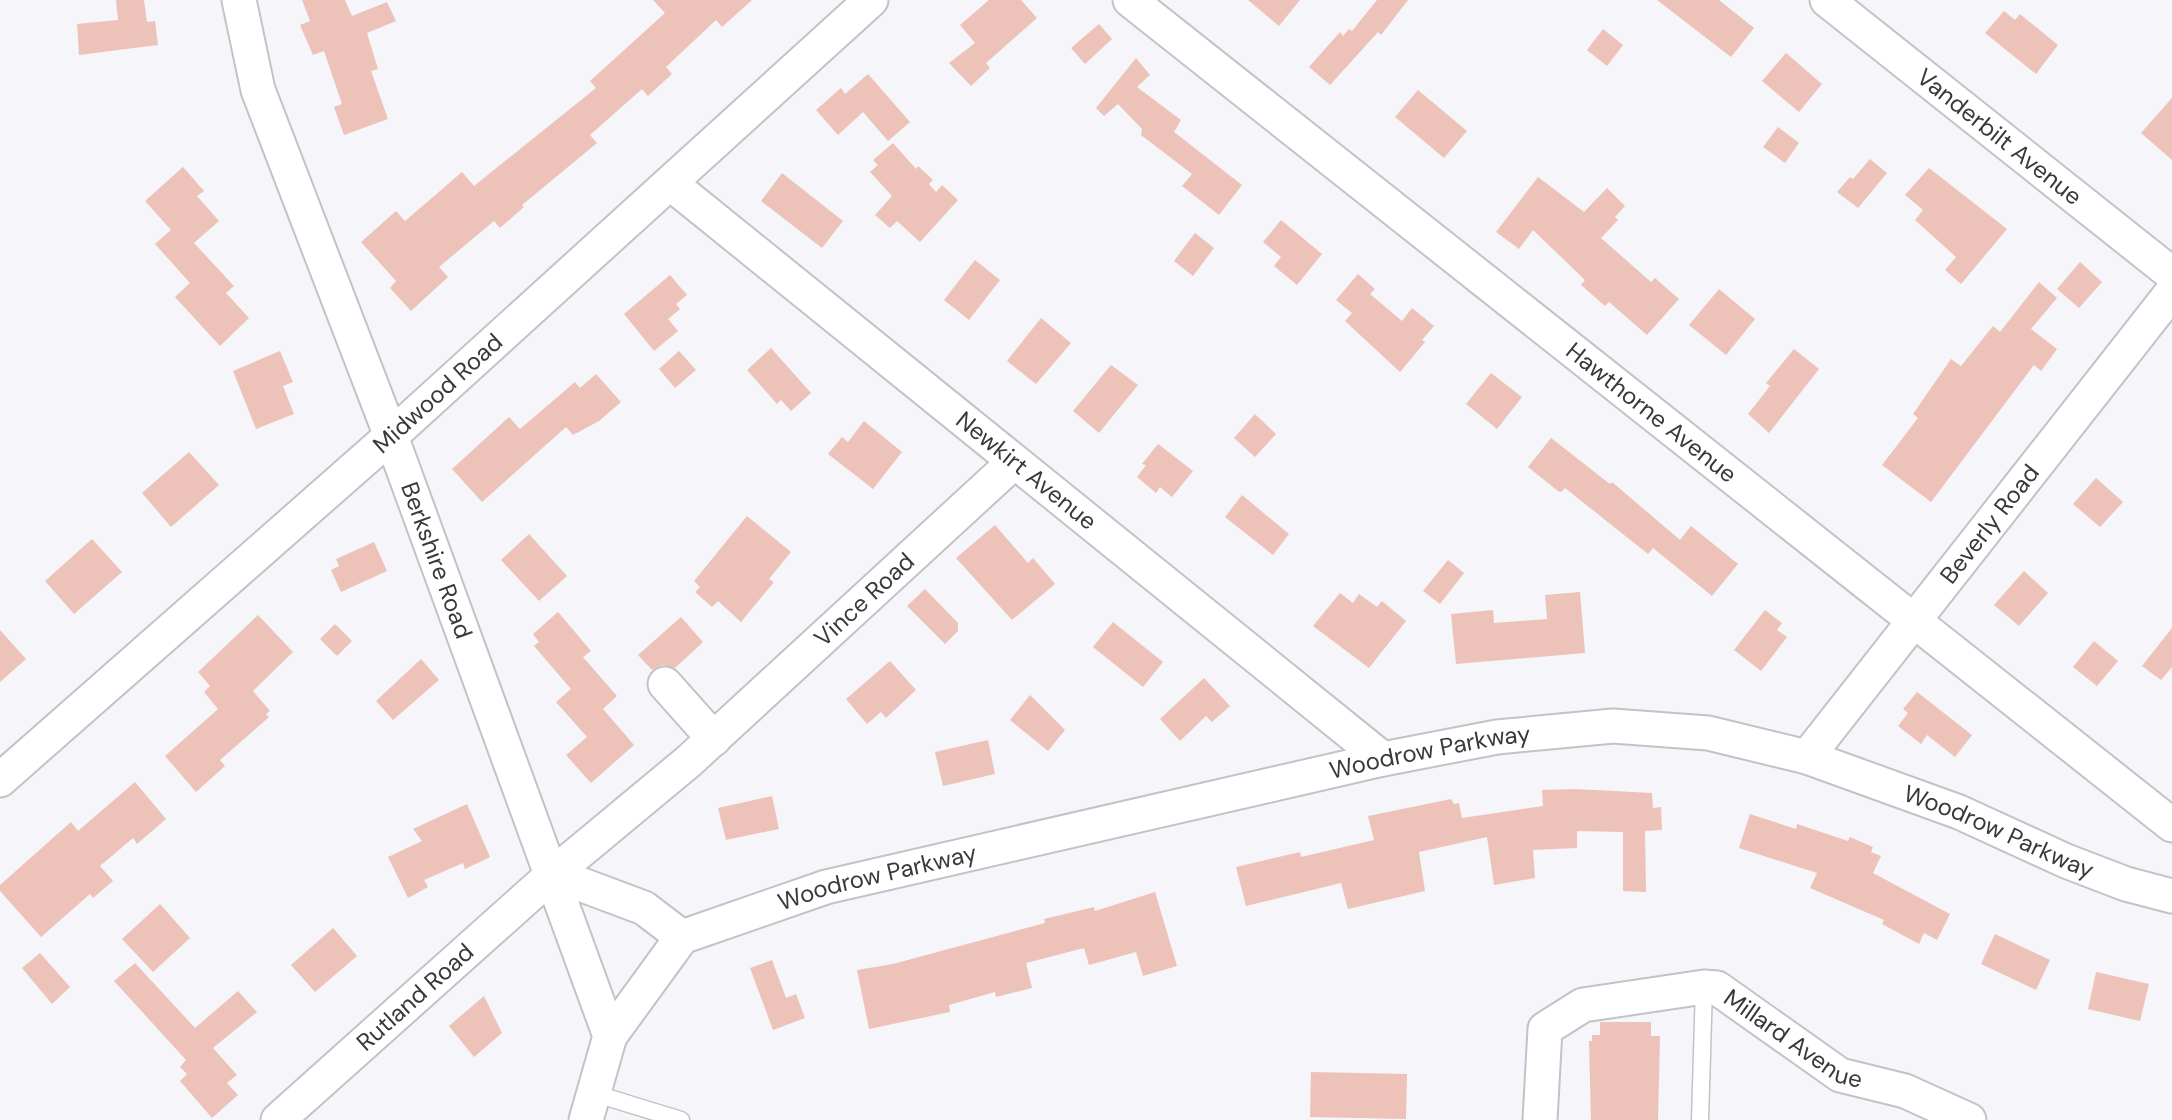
<svg xmlns="http://www.w3.org/2000/svg" width="2172" height="1120" font-family="'DM Sans',sans-serif">
<style>
.building{fill:#edc3b9}
.lines{fill:none;stroke-linecap:round;stroke-linejoin:round}
.service-casing{stroke:#c3c2c8;stroke-width:19}
.minor-casing{stroke:#c3c2c8;stroke-width:37}
.service{stroke:#fff;stroke-width:16}
.minor{stroke:#fff;stroke-width:33}
.labels{text-anchor:middle;stroke-width:5;stroke-linejoin:round;paint-order:stroke}
.street-label{font-size:24px;fill:#39393b;stroke:#fff}
</style>
<rect width="100%" height="100%" fill="#f5f5fa"/>
<g class="building">
<polygon points="116,0 144,0 147,22 155,21 158,45 79,55 77,24 118,20"/>
<polygon points="302,0 345,0 352,16 387,2 396,21 367,33 378,69 371,71 388,119 344,135 334,107 342,104 324,51 313,55 300,25 310,21"/>
<polygon points="653,0 752,0 722,27 716,20 666,67 672,74 648,96 642,89 590,135 597,143 522,205 524,207 500,228 494,221 439,267 448,277 411,311 390,288 396,281 361,242 396,211 405,221 462,172 474,186 596,88 590,81 665,13"/>
<polygon points="989,0 1021,0 1037,18 986,63 990,68 971,86 949,63 975,43 960,25"/>
<polygon points="1248,0 1300,0 1279,26"/>
<polygon points="1377,0 1408,0 1381,35 1378,32 1330,85 1309,67 1340,32 1343,36 1349,29 1352,31"/>
<polygon points="1657,0 1719,0 1754,28 1731,57"/>
<polygon points="2004,11 2015,20 2020,14 2058,45 2036,74 1985,33"/>
<polygon points="1099,24 1112,39 1085,64 1071,48"/>
<polygon points="1603,29 1623,45 1607,66 1587,50"/>
<polygon points="1786,53 1822,84 1799,112 1762,81"/>
<polygon points="1136,58 1150,75 1137,87 1181,120 1174,132 1242,185 1219,215 1182,186 1192,174 1141,135 1142,129 1118,104 1104,116 1096,108"/>
<polygon points="868,74 910,122 888,141 863,112 838,135 816,110 841,88 845,94"/>
<polygon points="1418,90 1467,131 1444,158 1395,117"/>
<polygon points="2172,98 2172,160 2141,133"/>
<polygon points="1778,127 1799,143 1785,163 1763,147"/>
<polygon points="893,143 916,169 918,166 933,180 929,184 936,192 942,185 958,200 920,242 897,221 890,228 875,215 892,196 870,172 878,165 873,160"/>
<polygon points="1870,159 1887,173 1858,208 1837,192 1850,177 1853,179"/>
<polygon points="183,167 204,191 197,196 219,221 194,243 234,286 226,293 249,318 220,346 175,297 190,283 155,244 171,230 145,201"/>
<polygon points="1929,168 2007,229 1961,284 1945,270 1956,257 1915,220 1923,210 1905,195"/>
<polygon points="782,173 843,221 822,248 761,201"/>
<polygon points="1538,177 1584,212 1607,188 1625,206 1615,217 1618,220 1601,238 1651,282 1655,278 1679,299 1647,335 1609,302 1605,306 1581,285 1585,280 1533,230 1519,249 1496,232"/>
<polygon points="1281,220 1322,254 1297,285 1274,266 1281,257 1263,242"/>
<polygon points="1195,233 1214,248 1193,276 1174,261"/>
<polygon points="975,260 1000,280 969,320 944,300"/>
<polygon points="2080,262 2102,282 2079,308 2057,289"/>
<polygon points="1358,274 1375,289 1370,294 1402,321 1412,308 1434,326 1422,340 1425,342 1400,372 1345,321 1352,313 1336,300"/>
<polygon points="670,275 687,295 676,304 680,309 668,319 678,331 654,351 624,314"/>
<polygon points="2039,282 2057,298 2031,329 2057,349 2041,371 2034,365 1931,502 1882,465 1918,418 1913,414 1951,359 1961,366 1993,326 2000,332"/>
<polygon points="1719,289 1755,319 1726,355 1689,325"/>
<polygon points="1041,318 1071,343 1036,384 1007,361"/>
<polygon points="771,348 811,393 791,411 781,400 777,404 747,370"/>
<polygon points="1794,349 1819,369 1769,433 1748,414 1770,386 1766,383"/>
<polygon points="280,351 293,382 283,386 294,414 256,429 233,371"/>
<polygon points="679,351 696,370 675,388 659,369"/>
<polygon points="1111,365 1138,385 1099,433 1073,411"/>
<polygon points="1491,373 1522,397 1497,429 1466,404"/>
<polygon points="596,374 621,402 599,421 573,435 566,427 482,502 452,469 509,417 520,429 575,382 580,388"/>
<polygon points="1255,414 1276,434 1255,457 1234,438"/>
<polygon points="864,421 902,452 873,489 828,454 842,437 848,442"/>
<polygon points="1551,438 1610,484 1612,482 1680,540 1691,526 1738,564 1712,596 1653,548 1648,554 1565,488 1561,492 1558,491 1528,467"/>
<polygon points="1158,444 1193,471 1172,497 1160,487 1156,493 1137,477 1146,465 1142,464"/>
<polygon points="189,452 219,485 171,527 142,493"/>
<polygon points="2096,478 2123,502 2100,527 2073,504"/>
<polygon points="1242,495 1289,534 1273,555 1225,517"/>
<polygon points="747,516 791,552 769,579 774,582 741,622 718,601 712,607 695,592 700,587 694,581"/>
<polygon points="995,525 1028,563 1033,558 1055,584 1012,620 956,558"/>
<polygon points="529,534 567,576 539,601 501,560"/>
<polygon points="92,539 122,572 74,614 45,581"/>
<polygon points="374,542 387,571 341,592 331,570 339,566 336,559"/>
<polygon points="1448,560 1464,573 1440,604 1423,591"/>
<polygon points="2024,571 2048,593 2019,626 1994,605"/>
<polygon points="925,589 958,623 958,631 945,644 907,606"/>
<polygon points="1580,592 1585,653 1456,664 1451,614 1493,610 1494,623 1547,619 1545,595"/>
<polygon points="1340,593 1353,603 1359,594 1377,607 1382,601 1406,621 1369,668 1313,626"/>
<polygon points="1765,610 1782,623 1777,630 1787,637 1761,671 1734,650"/>
<polygon points="558,612 591,651 583,657 617,696 603,709 634,745 591,783 566,755 587,737 556,702 571,689 534,646 539,642 533,634"/>
<polygon points="258,615 293,652 253,691 270,711 266,714 269,717 220,760 225,766 196,792 165,756 218,709 204,692 210,686 198,672"/>
<polygon points="681,617 703,642 675,668 662,665 652,670 638,655"/>
<polygon points="1113,622 1163,662 1143,687 1093,647"/>
<polygon points="335,624 352,641 337,656 320,639"/>
<polygon points="2172,628 2172,667 2161,680 2142,666"/>
<polygon points="0,630 26,659 0,682"/>
<polygon points="2094,641 2118,661 2097,686 2073,667"/>
<polygon points="421,659 439,680 393,720 376,701"/>
<polygon points="890,661 916,690 886,718 881,712 867,724 846,699"/>
<polygon points="1204,678 1230,706 1212,722 1206,716 1180,741 1160,719"/>
<polygon points="1917,692 1972,735 1955,757 1927,735 1921,744 1898,726 1908,713 1903,709"/>
<polygon points="1030,695 1065,730 1048,751 1010,720"/>
<polygon points="988,740 995,774 943,786 935,752"/>
<polygon points="135,782 166,819 137,844 133,838 100,866 113,881 93,898 90,894 41,937 0,891 0,885 71,822 78,831"/>
<polygon points="1575,789 1652,793 1653,808 1661,807 1662,830 1645,831 1646,892 1623,891 1623,832 1577,831 1577,848 1533,850 1535,878 1494,885 1487,837 1419,852 1425,891 1348,909 1341,883 1246,906 1236,867 1300,852 1301,857 1374,840 1368,816 1451,799 1454,804 1459,803 1462,818 1543,806 1542,790"/>
<polygon points="772,796 779,829 726,840 718,808"/>
<polygon points="467,804 490,857 465,869 463,863 424,880 428,887 408,898 388,857 422,841 413,829"/>
<polygon points="1750,814 1796,829 1797,824 1848,841 1850,837 1873,847 1871,852 1881,856 1873,873 1950,914 1937,940 1924,933 1919,944 1882,924 1884,920 1810,888 1817,873 1739,848"/>
<polygon points="1155,892 1177,966 1143,976 1136,952 1089,965 1084,948 1026,963 1032,988 996,997 995,992 949,1005 950,1012 869,1029 857,970 893,964 1045,923 1044,919 1094,907 1095,911"/>
<polygon points="160,904 190,938 153,972 122,939"/>
<polygon points="333,928 357,956 315,992 291,965"/>
<polygon points="1995,934 2050,960 2036,990 1981,964"/>
<polygon points="40,953 70,987 52,1004 22,968"/>
<polygon points="772,960 786,998 796,994 805,1018 773,1030 750,968"/>
<polygon points="135,963 195,1028 238,991 257,1012 213,1048 237,1075 227,1083 238,1095 212,1118 180,1081 187,1074 180,1067 186,1060 114,981"/>
<polygon points="2096,972 2149,984 2140,1021 2088,1009"/>
<polygon points="484,996 502,1033 474,1057 449,1026"/>
<polygon points="1600,1022 1651,1022 1651,1036 1660,1036 1658,1120 1591,1120 1589,1041 1592,1041 1592,1035 1600,1035"/>
<polygon points="1311,1072 1407,1074 1406,1119 1310,1117"/>
</g>
<g class="lines">
<defs>
<g id="service">
<polyline points="593,1093 681,1120"/>
<polyline points="1700,1120 1704,987"/>
</g>
<g id="minor">
<path id="s1" d="M 239,0 L 258,90 L 391,436 L 610,1036 L 586,1120"/>
<path id="s2" d="M 1130,0 L 2172,825"/>
<path id="s3" d="M 1827,0 L 2172,274"/>
<path id="s4" d="M 670,183 L 1383,759"/>
<polyline points="665,684 714,739"/>
<path id="s5" d="M 1807,757 L 2172,292"/>
<path id="s6" d="M 0,780 L 391,436 L 871,0"/>
<polyline points="553,874 644,908 682,937"/>
<path id="s7" d="M 610,1036 L 682,937 L 826,887 L 1383,759 L 1497,737 L 1613,726 L 1708,733 L 1807,757 L 1959,812 L 2066,861 L 2126,884 L 2172,896"/>
<path id="s8" d="M 278,1120 L 553,874 L 689,761 L 1014,462"/>
<path id="s9" d="M 1540,1120 L 1545,1029 L 1583,1005 L 1704,987 L 1717,988 L 1840,1075 L 1905,1091 L 1969,1120"/>
</g>
</defs>
<use href="#service" class="service-casing"/>
<use href="#minor" class="minor-casing"/>
<use href="#service" class="service"/>
<use href="#minor" class="minor"/>
</g>
<g class="labels">
<g class="street-label">
<text dy="8" stroke="none"><textPath href="#s3" startOffset="220">Vanderbilt Avenue</textPath></text>
<text dy="8" stroke="none"><textPath href="#s6" startOffset="584">Midwood Road</textPath></text>
<text dy="8" stroke="none"><textPath href="#s2" startOffset="665">Hawthorne Avenue</textPath></text>
<text dy="8" stroke="none"><textPath href="#s4" startOffset="458">Newkirt Avenue</textPath></text>
<text dy="8" stroke="none"><textPath href="#s5" startOffset="296">Beverly Road</textPath></text>
<text dy="8" stroke="none"><textPath href="#s1" startOffset="595">Berkshire Road</textPath></text>
<text dy="8" stroke="none"><textPath href="#s8" startOffset="784">Vince Road</textPath></text>
<text dy="8" stroke="none"><textPath href="#s7" startOffset="894">Woodrow Parkway</textPath></text>
<text dy="8" stroke="none"><textPath href="#s7" startOffset="1482">Woodrow Parkway</textPath></text>
<text dy="8" stroke="none"><textPath href="#s7" startOffset="327">Woodrow Parkway</textPath></text>
<text dy="8" stroke="none"><textPath href="#s8" startOffset="184">Rutland Road</textPath></text>
<text dy="8" stroke="none"><textPath href="#s9" startOffset="364">Millard Avenue</textPath></text>
</g>
</g>
</svg>
